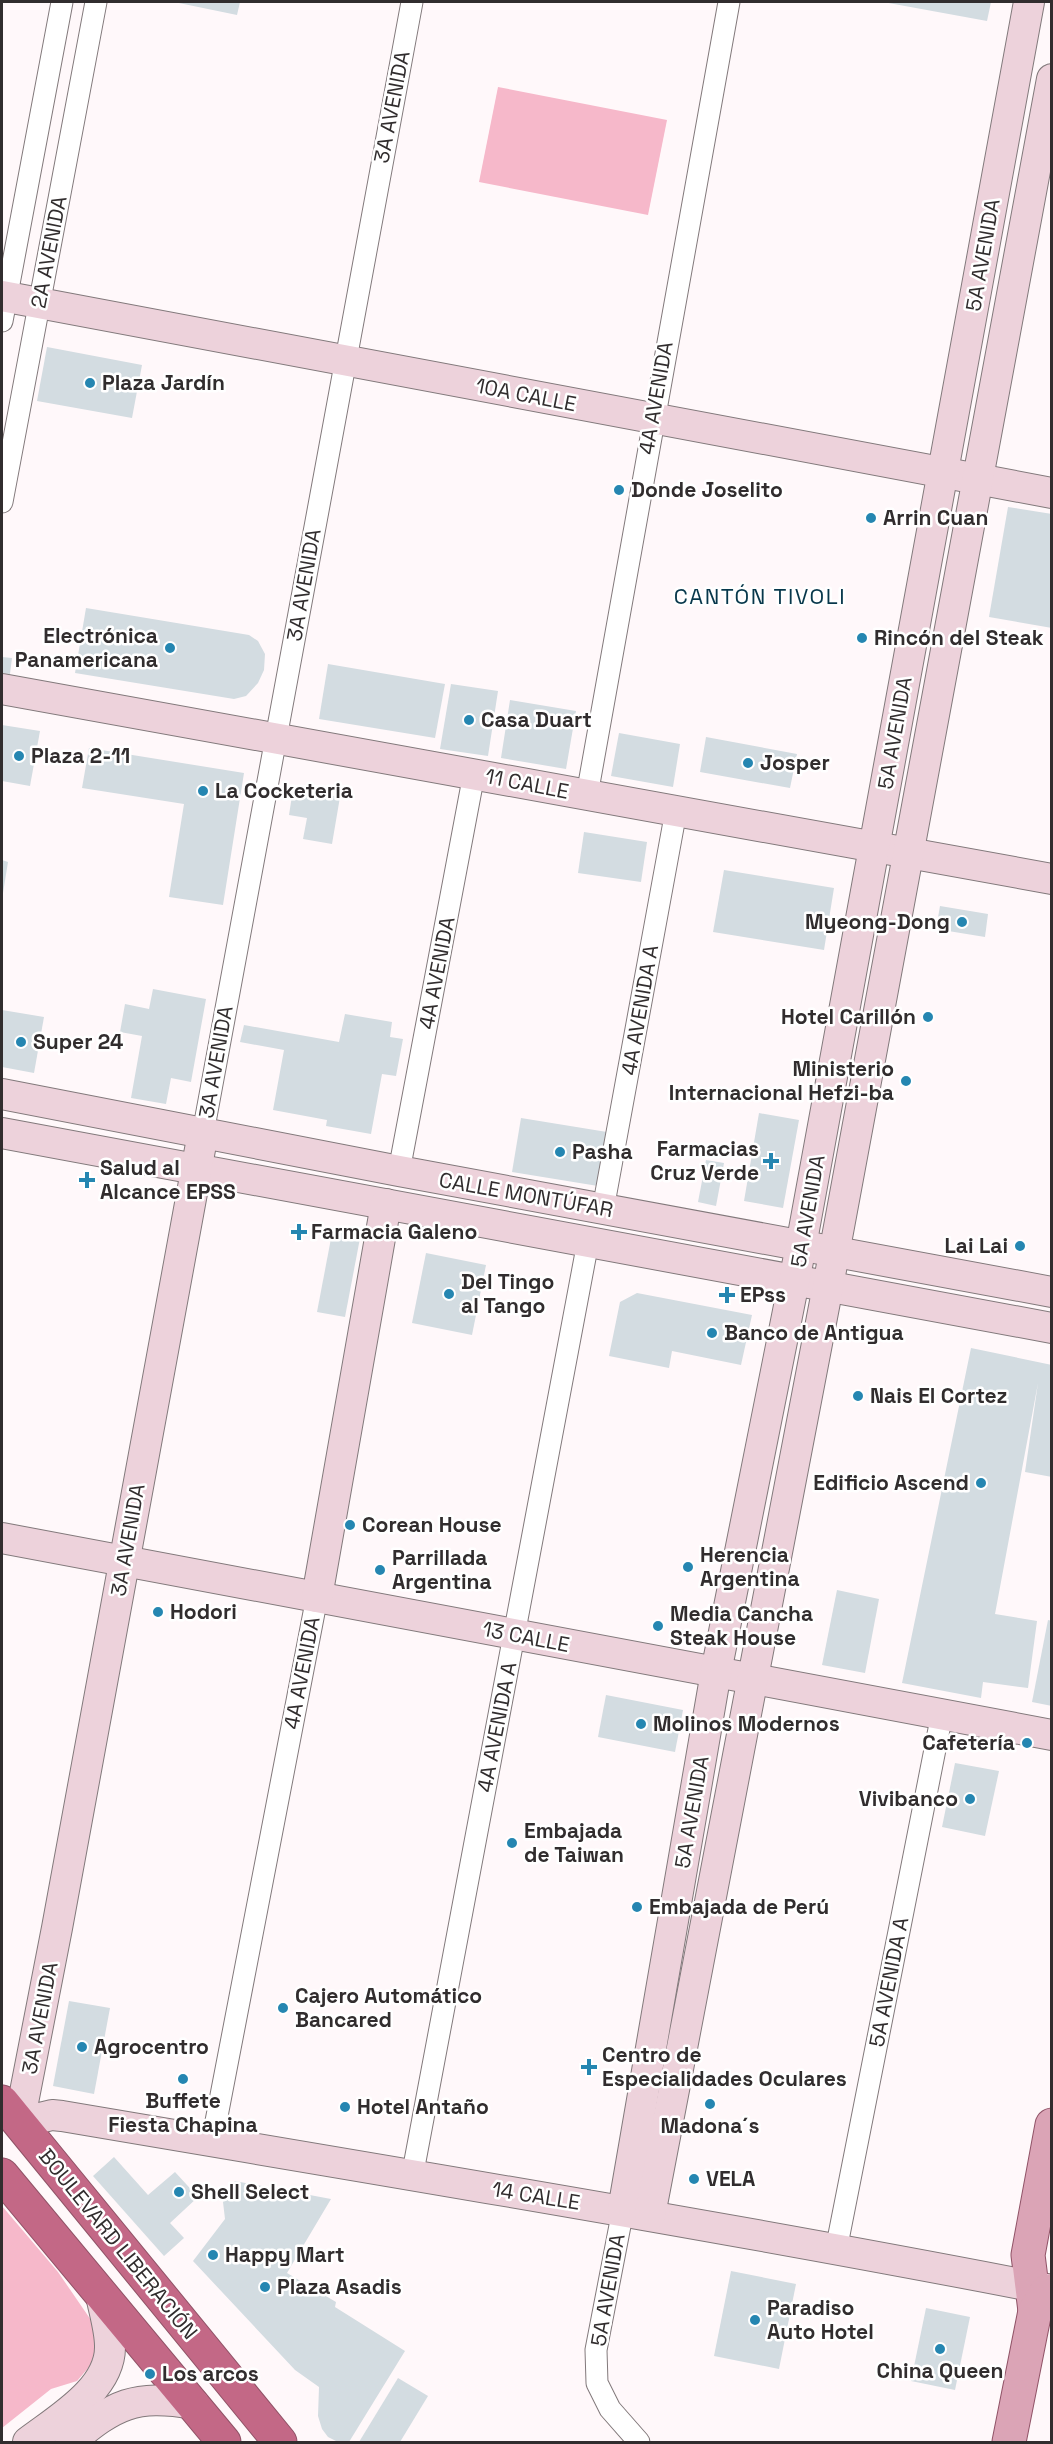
<svg xmlns="http://www.w3.org/2000/svg" width="1053" height="2444" font-family="'Space Grotesk',sans-serif">
<style>
.green{fill:#f6b8ca}
.building{fill:#d3dce1}
.lines{fill:none;stroke-linecap:round;stroke-linejoin:round}
.street-casing{stroke:#82797b;stroke-width:23}
.secondary-casing{stroke:#82797b;stroke-width:32}
.primary-casing{stroke:#905367;stroke-width:35}
.highway-casing{stroke:#905367;stroke-width:35}
.street{stroke:#fff;stroke-width:21}
.secondary{stroke:#edd2db;stroke-width:30}
.primary{stroke:#dba4b6;stroke-width:33}
.highway{stroke:#c36886;stroke-width:33}
.poi-dot{fill:#2586b1;stroke:#fff;stroke-width:2}
.labels{text-anchor:middle;stroke-width:5;stroke-linejoin:round;paint-order:stroke}
.street-label{font-size:21px;fill:#312d2e;stroke:#fff}
.poi-label{font-size:21px;font-weight:bold;fill:#312d2e;stroke:#fff;text-anchor:start}
.neighbourhood-label{font-size:22px;letter-spacing:1.5px;fill:#07374b;stroke:#fff}
</style>
<rect width="100%" height="100%" fill="#fff8fa"/>
<g class="green">
<polygon points="498,87 667,120 648,215 479,182"/>
<polygon points="2,2206 58,2272 93,2323 96,2338 95,2354 89,2367 77,2381 51,2389 2,2428"/>
</g>
<g class="building">
<polygon points="174,2 240,2 237,15"/>
<polygon points="883,2 991,2 987,21"/>
<polygon points="47,347 142,365 132,418 37,401"/>
<polygon points="1008,507 1052,514 1052,628 989,617"/>
<polygon points="86,608 249,635 258,641 265,654 264,670 258,683 246,696 234,699 75,673"/>
<polygon points="2,657 12,658 10,674 2,673"/>
<polygon points="328,664 445,684 435,738 319,719"/>
<polygon points="451,684 498,691 488,756 440,749"/>
<polygon points="510,700 576,711 566,769 501,758"/>
<polygon points="2,725 40,731 30,786 2,781"/>
<polygon points="619,733 680,744 673,787 611,776"/>
<polygon points="706,737 797,754 790,788 700,772"/>
<polygon points="89,748 244,773 223,905 169,897 184,804 82,788"/>
<polygon points="293,789 340,797 332,844 303,839 307,818 289,815"/>
<polygon points="584,832 647,842 641,882 578,873"/>
<polygon points="2,860 8,862 3,893 2,893"/>
<polygon points="724,870 834,888 824,950 713,932"/>
<polygon points="940,906 988,914 985,937 936,929"/>
<polygon points="153,989 206,999 191,1082 171,1078 166,1104 131,1098 142,1036 120,1032 125,1004 149,1009"/>
<polygon points="2,1010 44,1017 34,1073 2,1067"/>
<polygon points="345,1014 392,1022 390,1037 403,1039 396,1076 382,1074 371,1134 326,1126 327,1120 273,1110 284,1050 240,1042 244,1025 339,1042"/>
<polygon points="759,1113 799,1120 783,1208 744,1201"/>
<polygon points="521,1118 607,1132 598,1186 512,1172"/>
<polygon points="706,1160 724,1163 716,1206 698,1202"/>
<polygon points="333,1228 361,1233 345,1317 317,1312"/>
<polygon points="426,1253 486,1265 472,1335 412,1323"/>
<polygon points="637,1293 752,1315 741,1365 672,1351 669,1368 609,1356 620,1302"/>
<polygon points="971,1348 1052,1365 1052,1477 1025,1472 1038,1383 995,1614 1037,1621 1028,1688 983,1682 981,1698 902,1683"/>
<polygon points="837,1590 879,1599 865,1673 822,1665"/>
<polygon points="1048,1620 1052,1621 1052,1706 1032,1702"/>
<polygon points="606,1695 683,1710 675,1752 598,1737"/>
<polygon points="955,1763 999,1771 985,1836 942,1827"/>
<polygon points="69,2001 110,2008 94,2094 53,2086"/>
<polygon points="114,2157 148,2195 175,2172 198,2197 170,2223 184,2238 164,2256 93,2176"/>
<polygon points="235,2181 331,2199 287,2273 336,2302 335,2307 405,2351 349,2442 338,2442 328,2437 322,2429 318,2416 319,2387 295,2370 193,2261 225,2219 223,2202"/>
<polygon points="731,2271 796,2284 779,2369 714,2356"/>
<polygon points="926,2308 970,2317 955,2390 911,2381"/>
<polygon points="398,2378 428,2396 400,2442 359,2442"/>
</g>
<g class="lines">
<defs>
<g id="street">
<polyline points="2,321 62,2"/>
<polyline points="2,502 96,2"/>
<polyline points="587,795 729,2"/>
<polyline points="203,1133 412,2"/>
<polyline points="399,1171 474,774"/>
<polyline points="603,1209 676,811"/>
<polyline points="212,2142 317,1597"/>
<polyline points="412,2177 588,1242"/>
<polyline points="623,2210 596,2350 597,2383 610,2409 639,2442"/>
<polyline points="836,2250 942,1714"/>
</g>
<g id="secondary">
<polyline points="2,296 1052,493"/>
<polyline points="2,689 1052,879"/>
<polyline points="2,1094 399,1171 1052,1292"/>
<polyline points="2,1133 1052,1328"/>
<path d="M 203,1133 L 57,1928 L 19,2123 L 52,2115 L 62,2116 C 392,2172 723,2226 1052,2290"/>
<polyline points="2,1538 1052,1735"/>
<polyline points="317,1597 386,1204"/>
<polyline points="623,2210 716,1672 801,1246 1029,2"/>
<polyline points="650,2215 828,1286 1052,79"/>
<path d="M 28,2442 C 58,2419 111,2389 110,2346 C 110,2330 104,2311 101,2295"/>
<path d="M 70,2442 C 115,2404 134,2394 194,2404"/>
</g>
<g id="primary">
<polyline points="1035,2311 1028,2255 1052,2125"/>
<polyline points="1009,2442 1035,2311 1047,2291"/>
</g>
<g id="highway">
<polyline points="2,2102 280,2442"/>
<polyline points="2,2175 224,2442"/>
</g>
</defs>
<use href="#street" class="street-casing"/>
<use href="#secondary" class="secondary-casing"/>
<use href="#primary" class="primary-casing"/>
<use href="#highway" class="highway-casing"/>
<use href="#street" class="street"/>
<use href="#secondary" class="secondary"/>
<use href="#primary" class="primary"/>
<use href="#highway" class="highway"/>
</g>
<g class="poi-dot">
<circle cx="90" cy="383" r="6"/>
<circle cx="619" cy="490" r="6"/>
<circle cx="871" cy="518" r="6"/>
<circle cx="862" cy="638" r="6"/>
<circle cx="170" cy="648" r="6"/>
<circle cx="469" cy="720" r="6"/>
<circle cx="19" cy="756" r="6"/>
<circle cx="748" cy="763" r="6"/>
<circle cx="203" cy="791" r="6"/>
<circle cx="962" cy="922" r="6"/>
<circle cx="928" cy="1017" r="6"/>
<circle cx="21" cy="1042" r="6"/>
<circle cx="906" cy="1081" r="6"/>
<circle cx="560" cy="1152" r="6"/>
<path d="M768 1152h6v6h6v6h-6v6h-6v-6h-6v-6h6z"/>
<path d="M84 1171h6v6h6v6h-6v6h-6v-6h-6v-6h6z"/>
<path d="M296 1223h6v6h6v6h-6v6h-6v-6h-6v-6h6z"/>
<circle cx="1020" cy="1246" r="6"/>
<circle cx="449" cy="1294" r="6"/>
<path d="M724 1286h6v6h6v6h-6v6h-6v-6h-6v-6h6z"/>
<circle cx="712" cy="1333" r="6"/>
<circle cx="858" cy="1396" r="6"/>
<circle cx="981" cy="1483" r="6"/>
<circle cx="350" cy="1525" r="6"/>
<circle cx="688" cy="1567" r="6"/>
<circle cx="380" cy="1570" r="6"/>
<circle cx="158" cy="1612" r="6"/>
<circle cx="658" cy="1626" r="6"/>
<circle cx="641" cy="1724" r="6"/>
<circle cx="1027" cy="1743" r="6"/>
<circle cx="970" cy="1799" r="6"/>
<circle cx="512" cy="1843" r="6"/>
<circle cx="637" cy="1907" r="6"/>
<circle cx="283" cy="2008" r="6"/>
<circle cx="82" cy="2047" r="6"/>
<path d="M586 2058h6v6h6v6h-6v6h-6v-6h-6v-6h6z"/>
<circle cx="183" cy="2079" r="6"/>
<circle cx="710" cy="2104" r="6"/>
<circle cx="345" cy="2107" r="6"/>
<circle cx="694" cy="2179" r="6"/>
<circle cx="179" cy="2192" r="6"/>
<circle cx="213" cy="2255" r="6"/>
<circle cx="265" cy="2287" r="6"/>
<circle cx="755" cy="2320" r="6"/>
<circle cx="940" cy="2349" r="6"/>
<circle cx="150" cy="2374" r="6"/>
</g>
<g class="labels">
<g class="street-label">
<text transform="translate(392 107) rotate(-79)" y="7">3A AVENIDA</text>
<text transform="translate(49 252) rotate(-79)" y="7">2A AVENIDA</text>
<text transform="translate(983 255) rotate(-80)" y="7">5A AVENIDA</text>
<text transform="translate(526 395) rotate(11)" y="7">10A CALLE</text>
<text transform="translate(656 398) rotate(-80)" y="7">4A AVENIDA</text>
<text transform="translate(304 585) rotate(-80)" y="7">3A AVENIDA</text>
<text transform="translate(895 733) rotate(-80)" y="7">5A AVENIDA</text>
<text transform="translate(527 784) rotate(11)" y="7">11 CALLE</text>
<text transform="translate(437 973) rotate(-79)" y="7">4A AVENIDA</text>
<text transform="translate(640 1010) rotate(-80)" y="7">4A AVENIDA A</text>
<text transform="translate(216 1062) rotate(-80)" y="7">3A AVENIDA</text>
<text transform="translate(526 1195) rotate(10)" y="7">CALLE MONTÚFAR</text>
<text transform="translate(808 1211) rotate(-80)" y="7">5A AVENIDA</text>
<text transform="translate(128 1540) rotate(-80)" y="7">3A AVENIDA</text>
<text transform="translate(526 1637) rotate(11)" y="7">13 CALLE</text>
<text transform="translate(302 1673) rotate(-79)" y="7">4A AVENIDA</text>
<text transform="translate(497 1727) rotate(-79)" y="7">4A AVENIDA A</text>
<text transform="translate(692 1812) rotate(-80)" y="7">5A AVENIDA</text>
<text transform="translate(889 1982) rotate(-79)" y="7">5A AVENIDA A</text>
<text transform="translate(40 2018) rotate(-79)" y="7">3A AVENIDA</text>
<text transform="translate(536 2196) rotate(9)" y="7">14 CALLE</text>
<text transform="translate(118 2244) rotate(51)" y="7">BOULEVARD LIBERACIÓN</text>
<text transform="translate(608 2290) rotate(-80)" y="7">5A AVENIDA</text>
</g>
<g class="poi-label">
<text x="102" y="390">Plaza Jardín</text>
<text x="631" y="497">Donde Joselito</text>
<text x="883" y="525">Arrin Cuan</text>
<text x="158" y="643" text-anchor="end">Electrónica<tspan x="158" dy="24">Panamericana</tspan></text>
<text x="874" y="645">Rincón del Steak</text>
<text x="481" y="727">Casa Duart</text>
<text x="31" y="763">Plaza 2-11</text>
<text x="760" y="770">Josper</text>
<text x="215" y="798">La Cocketeria</text>
<text x="950" y="929" text-anchor="end">Myeong-Dong</text>
<text x="916" y="1024" text-anchor="end">Hotel Carillón</text>
<text x="33" y="1049">Super 24</text>
<text x="894" y="1076" text-anchor="end">Ministerio<tspan x="894" dy="24">Internacional Hefzi-ba</tspan></text>
<text x="759" y="1156" text-anchor="end">Farmacias<tspan x="759" dy="24">Cruz Verde</tspan></text>
<text x="572" y="1159">Pasha</text>
<text x="100" y="1175">Salud al<tspan x="100" dy="24">Alcance EPSS</tspan></text>
<text x="311" y="1239">Farmacia Galeno</text>
<text x="1008" y="1253" text-anchor="end">Lai Lai</text>
<text x="461" y="1289">Del Tingo<tspan x="461" dy="24">al Tango</tspan></text>
<text x="740" y="1302">EPss</text>
<text x="724" y="1340">Banco de Antigua</text>
<text x="870" y="1403">Nais El Cortez</text>
<text x="969" y="1490" text-anchor="end">Edificio Ascend</text>
<text x="362" y="1532">Corean House</text>
<text x="700" y="1562">Herencia<tspan x="700" dy="24">Argentina</tspan></text>
<text x="392" y="1565">Parrillada<tspan x="392" dy="24">Argentina</tspan></text>
<text x="170" y="1619">Hodori</text>
<text x="670" y="1621">Media Cancha<tspan x="670" dy="24">Steak House</tspan></text>
<text x="653" y="1731">Molinos Modernos</text>
<text x="1015" y="1750" text-anchor="end">Cafetería</text>
<text x="958" y="1806" text-anchor="end">Vivibanco</text>
<text x="524" y="1838">Embajada<tspan x="524" dy="24">de Taiwan</tspan></text>
<text x="649" y="1914">Embajada de Perú</text>
<text x="295" y="2003">Cajero Automático<tspan x="295" dy="24">Bancared</tspan></text>
<text x="94" y="2054">Agrocentro</text>
<text x="602" y="2062">Centro de<tspan x="602" dy="24">Especialidades Oculares</tspan></text>
<text x="183" y="2108" text-anchor="middle">Buffete<tspan x="183" dy="24">Fiesta Chapina</tspan></text>
<text x="357" y="2114">Hotel Antaño</text>
<text x="710" y="2133" text-anchor="middle">Madona´s</text>
<text x="706" y="2186">VELA</text>
<text x="191" y="2199">Shell Select</text>
<text x="225" y="2262">Happy Mart</text>
<text x="277" y="2294">Plaza Asadis</text>
<text x="767" y="2315">Paradiso<tspan x="767" dy="24">Auto Hotel</tspan></text>
<text x="940" y="2378" text-anchor="middle">China Queen</text>
<text x="162" y="2381">Los arcos</text>
</g>
<g class="neighbourhood-label">
<text x="760" y="604">CANTÓN TIVOLI</text>
</g>
</g>
<rect width="1053" height="2444" fill="none" stroke="#312d2e" stroke-width="6"/>
</svg>
